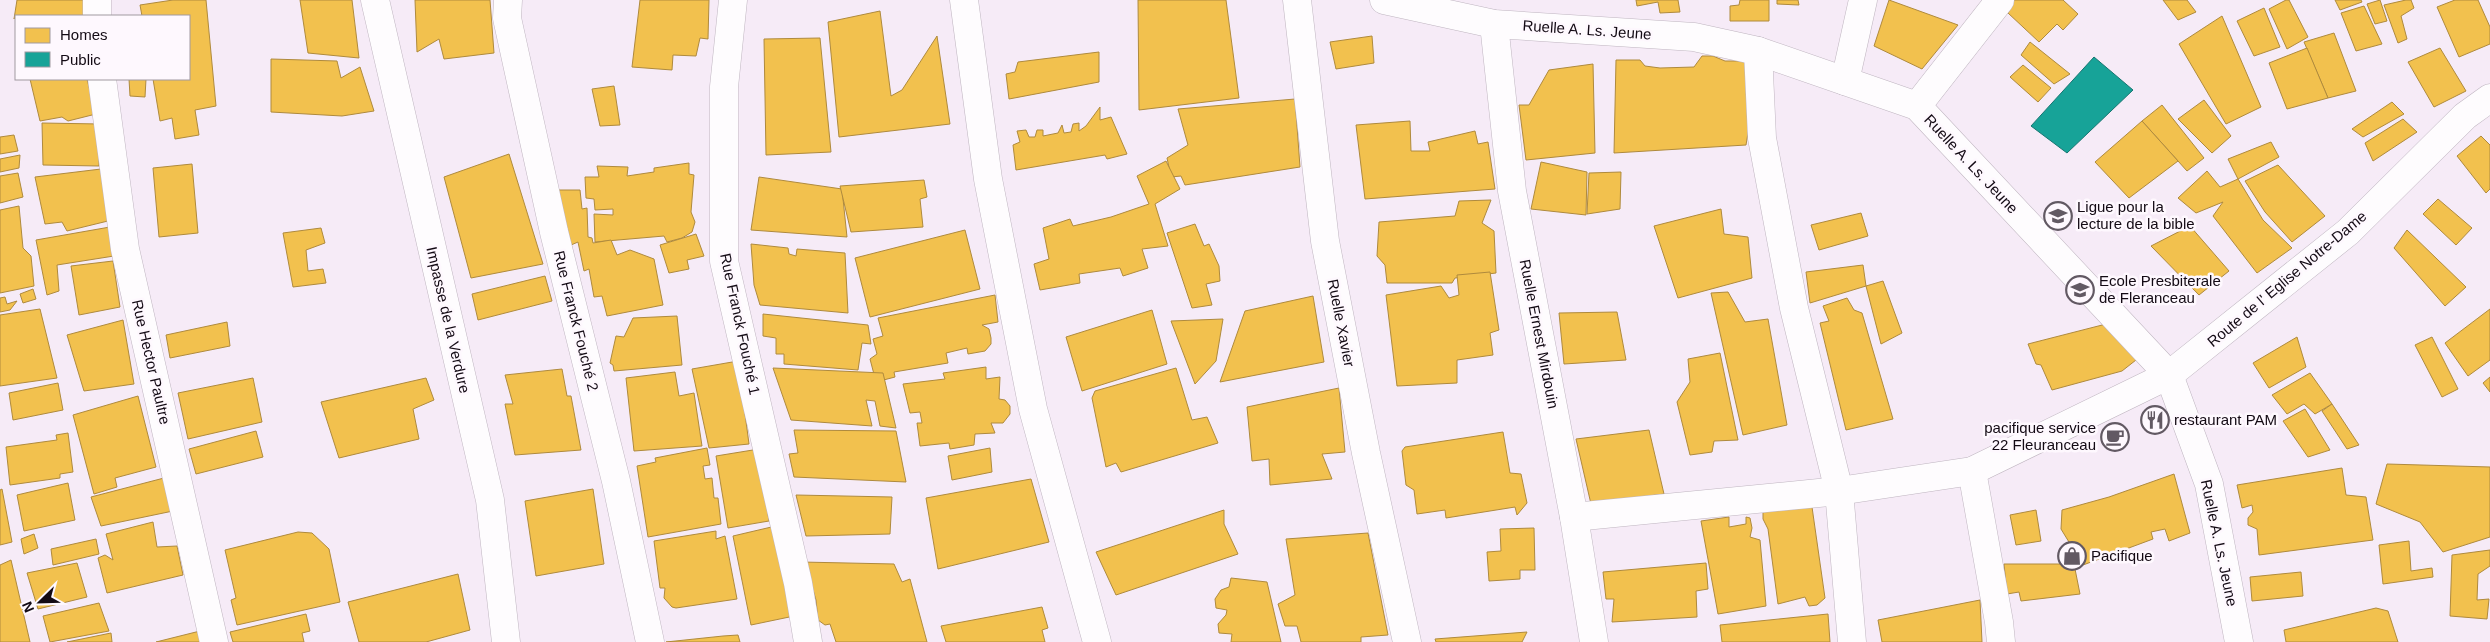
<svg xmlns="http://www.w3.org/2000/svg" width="2490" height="642" font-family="Arial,sans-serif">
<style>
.homes{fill:#f2c14e;stroke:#af8a3d}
.public{fill:#17a398;stroke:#167570}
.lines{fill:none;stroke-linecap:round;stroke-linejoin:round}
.street-casing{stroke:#bfb5c0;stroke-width:29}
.street{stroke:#fefcfe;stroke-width:28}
.labels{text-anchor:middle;stroke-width:5;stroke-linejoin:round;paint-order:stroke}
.street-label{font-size:15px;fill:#130a14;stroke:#fef8fe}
.poi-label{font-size:15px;fill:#130a14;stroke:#fef8fe;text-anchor:start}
</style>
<rect width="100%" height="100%" fill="#f6ebf7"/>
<g class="homes">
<polygon points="17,0 88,0 90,16 16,16 14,19"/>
<polygon points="173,0 206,0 216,106 195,110 199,135 175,139 172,118 160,121 153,79 189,79 189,16 142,16 140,5"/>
<polygon points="300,0 352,0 359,58 308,53"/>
<polygon points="415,0 490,0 494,53 444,59 439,39 417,52"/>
<polygon points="640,0 709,0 708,39 700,38 696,56 673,55 672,70 632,67"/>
<polygon points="1138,0 1226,0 1239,98 1139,110"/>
<polygon points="1636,0 1678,0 1680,12 1660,13 1658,2 1637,6"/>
<polygon points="1740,0 1769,0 1769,21 1730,21 1730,6 1739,5"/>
<polygon points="1777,0 1798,0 1799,5 1777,4"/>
<polygon points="1889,0 1958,25 1922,69 1874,46"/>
<polygon points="2014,0 2063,0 2078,14 2063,30 2057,24 2039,42 2008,13"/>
<polygon points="2163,0 2187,0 2196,12 2178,20"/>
<polygon points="2286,0 2289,0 2308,37 2287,49 2269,9"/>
<polygon points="2335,0 2361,0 2362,2 2340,10"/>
<polygon points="2380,0 2387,21 2375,24 2367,4"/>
<polygon points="2406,0 2411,0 2414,8 2401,16 2407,39 2398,43 2384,5"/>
<polygon points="2455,0 2478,0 2490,27 2490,44 2459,57 2437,7"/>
<polygon points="2364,6 2382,44 2356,51 2341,13"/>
<polygon points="2264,8 2280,47 2254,56 2237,21"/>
<polygon points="880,11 891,96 902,90 937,36 950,124 839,137 828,22"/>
<polygon points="2222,16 2261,107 2226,124 2179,44"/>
<polygon points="2334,33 2356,91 2328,98 2304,42"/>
<polygon points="1372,36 1374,63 1336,69 1330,42"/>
<polygon points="820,38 831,152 766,155 764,39"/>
<polygon points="2030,42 2070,74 2054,84 2021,55"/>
<polygon points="2307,48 2328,98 2287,109 2269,63"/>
<polygon points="2440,48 2466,91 2434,107 2408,62"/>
<polygon points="1099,52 1099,82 1009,99 1006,74 1015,72 1018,62"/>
<polygon points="1702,56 1713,56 1725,61 1746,61 1750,121 1746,145 1614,153 1616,60 1640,60 1645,66 1660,68 1694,67"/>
<polygon points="271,59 337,61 341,78 360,67 374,111 342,116 271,112"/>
<polygon points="1593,64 1595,153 1526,160 1519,105 1529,105 1549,70"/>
<polygon points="2023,65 2051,88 2038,102 2010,77"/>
<polygon points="30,79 87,79 96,114 68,121 62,117 40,121"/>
<polygon points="129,79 146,79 145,97 130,96"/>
<polygon points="614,86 620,125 600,126 592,89"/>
<polygon points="1295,99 1300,167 1185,185 1181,176 1171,177 1167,158 1188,145 1178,109"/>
<polygon points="2204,100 2231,136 2212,153 2178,119"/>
<polygon points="2392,102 2404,114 2363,137 2352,129"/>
<polygon points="2162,105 2204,158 2187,171 2142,121"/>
<polygon points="1100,107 1100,120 1111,117 1127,154 1107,159 1105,155 1016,170 1013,145 1020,142 1017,131 1026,130 1029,137 1035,137 1037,130 1043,130 1043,136 1058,133 1062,125 1064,133 1071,132 1073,124 1079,123 1079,131 1086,126"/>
<polygon points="2403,119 2417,132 2373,161 2365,143"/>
<polygon points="1410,121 1411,151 1430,151 1428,142 1475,131 1478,144 1488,142 1495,189 1365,199 1356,125"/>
<polygon points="2142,121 2178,161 2129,198 2095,162"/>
<polygon points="42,123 100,124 99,166 43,165"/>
<polygon points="14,135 18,151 0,154 0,137"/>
<polygon points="2481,136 2490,145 2490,189 2486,193 2457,156"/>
<polygon points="2271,142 2279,157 2238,179 2228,159"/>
<polygon points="509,154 543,264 471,278 444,177"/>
<polygon points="20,155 19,168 0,172 0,159"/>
<polygon points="1166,161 1180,189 1155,204 1168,246 1142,249 1148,268 1123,276 1120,268 1079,274 1080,283 1040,290 1034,264 1049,259 1043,228 1070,219 1073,226 1111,217 1149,204 1137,176"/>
<polygon points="1541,162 1587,172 1586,215 1531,209"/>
<polygon points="689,163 689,174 694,175 691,212 695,222 692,232 682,238 667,242 664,236 595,242 594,214 613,215 613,209 595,210 594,199 586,198 585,177 599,177 597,166 628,167 627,176 654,172 654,168"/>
<polygon points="192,164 198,233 159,237 153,168"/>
<polygon points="2278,165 2325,216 2292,242 2265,212 2245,181"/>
<polygon points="101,169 112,220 67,231 62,222 45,224 35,177"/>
<polygon points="2207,171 2220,187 2238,179 2263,220 2292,248 2257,273 2213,216 2223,202 2196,213 2178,198"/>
<polygon points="1621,172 1620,209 1587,214 1589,173"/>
<polygon points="18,173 23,197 0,203 0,176"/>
<polygon points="759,177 842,189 847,237 751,230"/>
<polygon points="924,180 927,197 920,199 923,227 851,232 840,186"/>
<polygon points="550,190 580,190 582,209 587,208 588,237 592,238 593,243 611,240 617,255 630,250 654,259 663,305 607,316 602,296 594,297 589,269 584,271 578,242 564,248"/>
<polygon points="2438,199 2472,228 2456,245 2423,214"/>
<polygon points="1491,200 1482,223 1494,231 1496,273 1455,278 1452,283 1387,283 1385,265 1377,256 1379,222 1455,216 1459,201"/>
<polygon points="19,206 23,248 31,256 34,286 0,293 0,210"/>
<polygon points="1721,209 1724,234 1748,237 1752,278 1678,298 1654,226"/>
<polygon points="1861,213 1868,236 1819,250 1811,225"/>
<polygon points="1195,224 1204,246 1209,244 1219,266 1220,281 1206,284 1212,305 1192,308 1167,233"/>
<polygon points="2190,226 2229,271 2199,295 2151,246"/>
<polygon points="110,227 114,256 57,265 59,291 47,295 36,240"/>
<polygon points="321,228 325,243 306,250 308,271 323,269 326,283 293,287 283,233"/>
<polygon points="965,230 980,289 870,317 855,258"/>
<polygon points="2407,230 2466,287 2445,306 2394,248"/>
<polygon points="696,234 704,256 687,260 689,269 669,273 660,245"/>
<polygon points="751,244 788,248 789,254 796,256 797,249 845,253 848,313 760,305 754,285"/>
<polygon points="113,261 120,307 79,315 71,266"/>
<polygon points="1863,265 1866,286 1810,303 1806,272"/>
<polygon points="1490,272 1499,330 1490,333 1493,355 1457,360 1457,383 1397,386 1386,295 1441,286 1449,298 1459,295 1457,275"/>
<polygon points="545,276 552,301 478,320 472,294"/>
<polygon points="1883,281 1902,333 1881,344 1866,286"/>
<polygon points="33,289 36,299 23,303 20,294"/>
<polygon points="1728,292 1745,322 1768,319 1787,425 1743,435 1711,293"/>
<polygon points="995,295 998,322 982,325 989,329 991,338 991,344 985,351 968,354 967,348 946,353 948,363 894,372 895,377 876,382 870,359 877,354 873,339 883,336 878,318"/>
<polygon points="1313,296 1324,362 1220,382 1245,311"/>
<polygon points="5,297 7,304 17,301 10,310 0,312 0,298"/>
<polygon points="1847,298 1854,310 1862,313 1893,419 1846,430 1820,323 1829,321 1823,306"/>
<polygon points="40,309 57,378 0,386 0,315"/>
<polygon points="2490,309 2490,360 2468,376 2445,343"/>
<polygon points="1152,310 1167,364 1082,391 1066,337"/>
<polygon points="1617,312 1626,360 1564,364 1559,313"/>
<polygon points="763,314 868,325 871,344 862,343 858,370 784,364 784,354 776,354 776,338 763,336"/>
<polygon points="677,316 682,365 614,371 613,365 610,363 616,336 624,337 633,318"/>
<polygon points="1223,319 1216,361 1195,384 1171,321"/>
<polygon points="123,320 134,384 84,391 67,335"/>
<polygon points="227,322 230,346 170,358 166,335"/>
<polygon points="2110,323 2136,360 2122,371 2052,390 2041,365 2036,364 2028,344"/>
<polygon points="2297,337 2306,367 2269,388 2253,363"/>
<polygon points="2432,337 2458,389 2442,397 2415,345"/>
<polygon points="1720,353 1738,440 1714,441 1712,452 1690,455 1677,402 1690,382 1688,359"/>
<polygon points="738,361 749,444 709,448 692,369"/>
<polygon points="986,367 986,379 1000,377 999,399 1005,400 1010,406 1010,414 1003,423 991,423 995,433 975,434 974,445 950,449 949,443 920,446 917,423 922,423 920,412 910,413 903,384 945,379 943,373"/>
<polygon points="773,368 883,373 896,428 880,426 875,401 866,400 872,426 791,420"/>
<polygon points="1176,368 1192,420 1207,417 1218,443 1121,472 1116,463 1106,467 1092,398 1095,391"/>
<polygon points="562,369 567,396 571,396 581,450 515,455 505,404 513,404 505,375"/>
<polygon points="675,372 679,396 694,393 702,446 634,451 626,378"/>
<polygon points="2310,373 2332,404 2315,414 2304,404 2287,414 2272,395"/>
<polygon points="2490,377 2490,392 2483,383"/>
<polygon points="253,378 262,422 188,439 178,393"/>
<polygon points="426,378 434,400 413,409 419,439 339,458 321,402"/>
<polygon points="58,383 63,410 13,420 9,393"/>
<polygon points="1339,388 1345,452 1322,454 1332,479 1270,485 1269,459 1252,461 1247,407"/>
<polygon points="138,396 156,467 115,478 117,487 94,494 73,415"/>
<polygon points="2332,404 2359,445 2347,449 2322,411"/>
<polygon points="2305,409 2330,450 2308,457 2283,421"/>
<polygon points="794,430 896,431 906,482 794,477 789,454 798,453"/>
<polygon points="1649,430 1664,494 1591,504 1576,439"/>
<polygon points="256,431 263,457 196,474 189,449"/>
<polygon points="1503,432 1510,473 1521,474 1527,503 1517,515 1515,507 1446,518 1445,510 1417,514 1414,490 1406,485 1402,451 1405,447"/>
<polygon points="68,433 73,472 60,474 60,478 10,485 6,447 57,440 56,435"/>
<polygon points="707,448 710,465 703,466 705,479 712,478 714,498 718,498 721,524 648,537 637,466 656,462 655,458"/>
<polygon points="990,448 992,472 952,480 948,456"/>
<polygon points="759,449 769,521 728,528 716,456"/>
<polygon points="2387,464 2490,467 2490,537 2443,552 2420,522 2376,504"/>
<polygon points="2342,468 2346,495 2366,497 2373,540 2259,555 2257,529 2248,525 2248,518 2253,512 2252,505 2242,508 2237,485"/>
<polygon points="2174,474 2190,533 2169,541 2165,529 2151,532 2153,539 2083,565 2061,529 2062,510 2109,497"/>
<polygon points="164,478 173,511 101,526 91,497"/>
<polygon points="1031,479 1049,542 938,569 926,498"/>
<polygon points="68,483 75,520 24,531 17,495"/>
<polygon points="2,489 12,542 0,545 0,490"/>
<polygon points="593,489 604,564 536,576 525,501"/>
<polygon points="796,495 892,497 890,534 806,536"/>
<polygon points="1811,500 1825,598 1817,605 1809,606 1805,597 1778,604 1768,529 1763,519 1763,509"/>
<polygon points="1224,510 1224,524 1238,554 1116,595 1096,552"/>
<polygon points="2036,510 2041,541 2016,545 2010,515"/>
<polygon points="1729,517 1729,527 1746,524 1746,517 1750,518 1752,528 1750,537 1760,540 1766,606 1718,614 1701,521"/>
<polygon points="153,522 157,547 177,546 183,575 107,593 98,558 105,555 113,560 106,534"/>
<polygon points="780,525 799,615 751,625 733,536"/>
<polygon points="1534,528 1535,570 1520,570 1520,579 1489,581 1487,552 1501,551 1500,529"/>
<polygon points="716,531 716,539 725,536 737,599 676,608 672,607 664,598 665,588 660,588 654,541"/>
<polygon points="298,532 312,533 329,549 340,602 237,625 231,600 236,598 225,550"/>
<polygon points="1368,533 1388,635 1361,637 1361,642 1301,642 1297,626 1285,626 1278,604 1295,595 1286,539"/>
<polygon points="34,534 38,548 24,554 21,539"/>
<polygon points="96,539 99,554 53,565 51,549"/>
<polygon points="2409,541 2411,571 2432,568 2433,577 2383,584 2379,545"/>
<polygon points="2490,550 2490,566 2478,574 2477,600 2489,599 2487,619 2450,616 2452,555"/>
<polygon points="11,560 30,642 0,642 0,565"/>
<polygon points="801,562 894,564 902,582 910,579 927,642 836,642 830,624 825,625 818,620 816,600 810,580"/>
<polygon points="77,563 87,597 38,609 27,573"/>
<polygon points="1706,563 1708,589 1696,591 1697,617 1612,622 1614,599 1606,599 1603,572"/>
<polygon points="2004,564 2074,564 2080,594 2021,601 2019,592 2007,594"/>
<polygon points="2301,572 2303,596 2252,601 2250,577"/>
<polygon points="458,574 470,630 426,642 359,642 348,602"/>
<polygon points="1231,578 1267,582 1281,642 1231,642 1232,634 1219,633 1218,624 1226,615 1227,610 1216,608 1215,599 1221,590 1229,587"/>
<polygon points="1980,600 1982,642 1882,642 1878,620"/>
<polygon points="99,603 109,631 50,642 43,616"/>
<polygon points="1042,607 1048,628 1042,630 1045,642 946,642 941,626"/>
<polygon points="2376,608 2388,611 2398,642 2286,642 2284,630"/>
<polygon points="306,614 310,631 302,633 304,642 233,642 230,632"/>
<polygon points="1828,614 1830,642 1722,642 1720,625"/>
<polygon points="200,631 202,642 156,642"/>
<polygon points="1527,632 1522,642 1436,642 1435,639"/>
<polygon points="111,633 112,642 67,642"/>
<polygon points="738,635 740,642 666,642 723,636"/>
</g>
<polygon class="public" points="2094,57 2133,90 2067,153 2031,126"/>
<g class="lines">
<defs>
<g id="street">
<polyline points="97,0 97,16"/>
<polyline points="375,0 490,500 506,642"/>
<polyline points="508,0 507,18 554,232 616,481 650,642"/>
<polyline points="733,0 724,87 724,261 798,583 808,642"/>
<polyline points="964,0 988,179 1033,409 1097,642"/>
<polyline points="1297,0 1325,241 1366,453 1407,642"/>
<polyline points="1384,0 1494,24 1694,37 1758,51 1917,106 2169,375 2209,484 2239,642"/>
<polyline points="1494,24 1512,191 1574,517 1594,642"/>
<polyline points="1758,51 1762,138 1794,308 1839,491 1852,642"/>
<polyline points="102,79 125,249 214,642"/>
<polyline points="1845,81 1863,0"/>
<polyline points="1917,106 2000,0"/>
<polyline points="1972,471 1999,622 2001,642"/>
<polyline points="1574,517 1839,491 1972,471 2169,375 2348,232 2465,116 2490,98"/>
</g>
</defs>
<use href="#street" class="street-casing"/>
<use href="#street" class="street"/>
</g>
<defs>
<symbol id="university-ring" viewBox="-11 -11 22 22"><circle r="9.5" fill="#fef8fe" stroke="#625963" stroke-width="1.5"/><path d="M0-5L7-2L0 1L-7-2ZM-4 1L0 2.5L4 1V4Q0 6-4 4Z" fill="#625963"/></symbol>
<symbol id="school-ring" viewBox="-11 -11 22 22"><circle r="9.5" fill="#fef8fe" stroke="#625963" stroke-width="1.5"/><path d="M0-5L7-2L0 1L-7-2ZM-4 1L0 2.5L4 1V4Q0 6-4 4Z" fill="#625963"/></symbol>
<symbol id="restaurant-ring" viewBox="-11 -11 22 22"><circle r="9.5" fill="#fef8fe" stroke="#625963" stroke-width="1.5"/><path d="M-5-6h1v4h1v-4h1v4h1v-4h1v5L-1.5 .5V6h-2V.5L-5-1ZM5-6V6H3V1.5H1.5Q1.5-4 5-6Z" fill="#625963"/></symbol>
<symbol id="cafe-ring" viewBox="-11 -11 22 22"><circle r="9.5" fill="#fef8fe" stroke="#625963" stroke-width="1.5"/><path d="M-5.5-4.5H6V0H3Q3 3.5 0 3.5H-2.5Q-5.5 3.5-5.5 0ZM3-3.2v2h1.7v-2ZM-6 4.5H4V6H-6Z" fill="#625963"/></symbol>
<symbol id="shop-ring" viewBox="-11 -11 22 22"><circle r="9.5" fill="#fef8fe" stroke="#625963" stroke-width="1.5"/><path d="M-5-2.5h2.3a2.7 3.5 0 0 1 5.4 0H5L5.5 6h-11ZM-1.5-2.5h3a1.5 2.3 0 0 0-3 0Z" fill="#625963"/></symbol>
</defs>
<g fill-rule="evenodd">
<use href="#university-ring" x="2042" y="200" width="32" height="32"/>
<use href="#school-ring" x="2064" y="274" width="32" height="32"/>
<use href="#restaurant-ring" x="2139" y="404" width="32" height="32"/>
<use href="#cafe-ring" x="2099" y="421" width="32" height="32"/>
<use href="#shop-ring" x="2056" y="540" width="32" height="32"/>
</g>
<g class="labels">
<g class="street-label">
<text transform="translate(1587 30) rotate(4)" y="5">Ruelle A. Ls. Jeune</text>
<text transform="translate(1971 164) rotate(47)" y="5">Ruelle A. Ls. Jeune</text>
<text transform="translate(2287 279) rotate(-40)" y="5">Route de l' Eglise Notre-Dame</text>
<text transform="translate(448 320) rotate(77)" y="5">Impasse de la Verdure</text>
<text transform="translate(576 321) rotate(76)" y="5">Rue Franck Fouché 2</text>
<text transform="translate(1341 323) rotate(79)" y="5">Ruelle Xavier</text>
<text transform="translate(740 324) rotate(78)" y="5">Rue Franck Fouché 1</text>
<text transform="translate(1539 334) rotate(79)" y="5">Ruelle Ernest Mirdouin</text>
<text transform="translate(151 362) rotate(77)" y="5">Rue Hector Paultre</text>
<text transform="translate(2219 543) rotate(78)" y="5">Ruelle A. Ls. Jeune</text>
</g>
<g class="poi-label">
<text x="2077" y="212">Ligue pour la<tspan x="2077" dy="17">lecture de la bible</tspan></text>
<text x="2099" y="286">Ecole Presbiterale<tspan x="2099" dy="17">de Fleranceau</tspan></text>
<text x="2174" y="425">restaurant PAM</text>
<text x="2096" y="433" text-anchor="end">pacifique service<tspan x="2096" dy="17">22 Fleuranceau</tspan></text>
<text x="2091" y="561">Pacifique</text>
</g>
</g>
<rect x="15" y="15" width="175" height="65" fill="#fef8fe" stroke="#a099a0"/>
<rect x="25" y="28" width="25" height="15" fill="#f2c14e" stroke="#a099a0"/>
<text x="60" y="40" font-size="15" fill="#130a14">Homes</text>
<rect x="25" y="52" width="25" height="15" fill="#17a398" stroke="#a099a0"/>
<text x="60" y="65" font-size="15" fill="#130a14">Public</text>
<g transform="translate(40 602) rotate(247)" stroke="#fef8fe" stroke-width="4" paint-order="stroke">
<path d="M0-4L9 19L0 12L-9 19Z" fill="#130a14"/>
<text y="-8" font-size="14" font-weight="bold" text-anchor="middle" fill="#130a14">N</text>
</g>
</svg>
